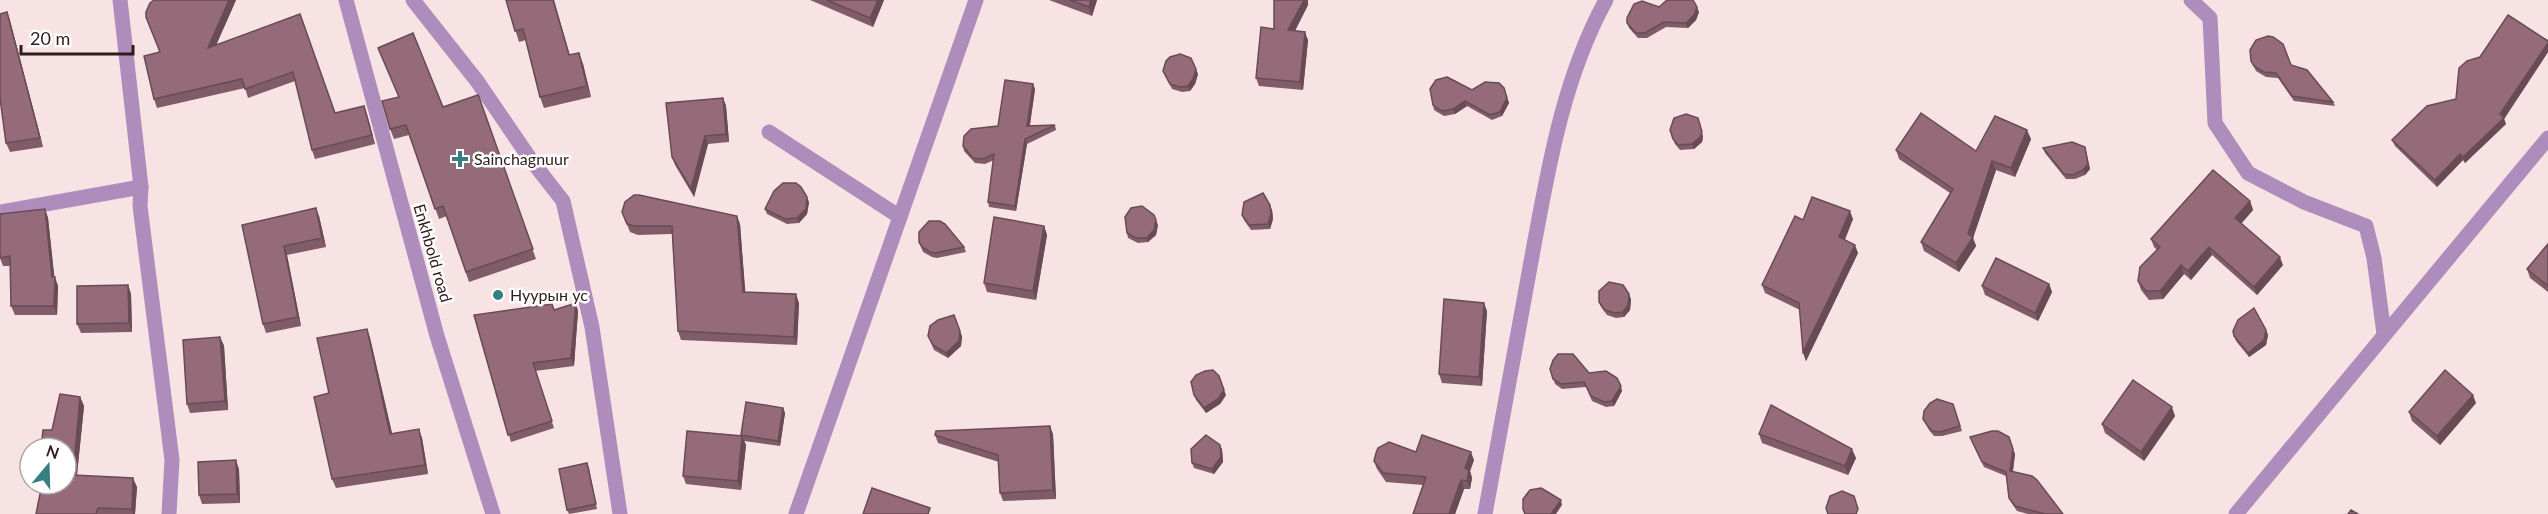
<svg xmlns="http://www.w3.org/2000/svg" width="2548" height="514" font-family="Lato,sans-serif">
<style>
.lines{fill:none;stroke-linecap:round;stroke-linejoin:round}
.street{stroke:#ae8cbb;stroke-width:15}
.wall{fill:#805c69}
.shaded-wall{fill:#684b55}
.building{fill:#956b7a;stroke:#684b55;stroke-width:1.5}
.poi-dot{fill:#367f80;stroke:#fff;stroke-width:2}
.labels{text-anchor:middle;stroke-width:5;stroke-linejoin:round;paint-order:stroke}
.poi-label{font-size:16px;fill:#2f1d1e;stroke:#fff;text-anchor:start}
.street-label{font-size:16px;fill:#2f1d1e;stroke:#fff}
</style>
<rect width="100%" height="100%" fill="#f8e3e4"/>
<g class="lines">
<g class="street">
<polyline points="120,0 141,187 140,206 172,460 169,514"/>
<polyline points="346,0 437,336 493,514"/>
<polyline points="413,0 477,81 531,160 563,201 592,327 620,514"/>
<polyline points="2191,0 2210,18 2215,123 2248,173 2304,202 2366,226 2374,258 2384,334"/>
<polyline points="769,132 900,217"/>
<polyline points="0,212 141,187"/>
<polyline points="796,514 976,0"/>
<path d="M 1485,514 C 1500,432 1515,349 1530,267 C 1547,176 1561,82 1606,0"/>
<polyline points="2236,514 2548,138"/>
</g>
</g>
<g class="wall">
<polygon points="154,0 236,0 216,45 300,14 335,113 367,115 375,144 315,159 312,150 295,81 248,98 245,88 157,108 154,99 160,52 146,17"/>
<polygon points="506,0 570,55 583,64 591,97 544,108 540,97 526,40 519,42"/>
<polygon points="810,0 884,0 873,27"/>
<polygon points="1049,0 1097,0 1092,16"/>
<polygon points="1308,5 1295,31 1308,40 1303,90 1259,86 1256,78"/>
<polygon points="1659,7 1699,12 1696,20 1688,28 1666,27 1647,38 1638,38 1629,28 1627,23"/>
<polygon points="7,12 10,21 43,147 10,152 6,143"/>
<polygon points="2548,41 2548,52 2504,119 2506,124 2465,163 2463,160 2437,187 2395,146 2392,140"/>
<polygon points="378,48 443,107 478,95 536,259 469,282 447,216 439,219 409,135 394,139 390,129 399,97"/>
<polygon points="2251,61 2291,65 2333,102 2335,106 2294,101 2278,78 2266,77 2256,71"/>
<polygon points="1163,71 1198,74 1195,84 1190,91 1182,92 1172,89"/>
<polygon points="1504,88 1509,103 1502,116 1492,120 1467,106 1455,114 1444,116 1434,110 1433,105 1472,90"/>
<polygon points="1035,89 1030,125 1055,125 1056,130 1027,144 1016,211 989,207 988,202 994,160 985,164 975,163 964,151 963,146 998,126"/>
<polygon points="723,98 726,106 729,142 708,144 694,197 675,165 672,157"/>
<polygon points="1700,123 1703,137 1702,142 1694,149 1680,150 1675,144 1670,130"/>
<polygon points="2031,139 2015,177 1996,170 1973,238 1976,246 1959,272 1924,251 1921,242 1950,193 1899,159 1896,150 1976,151"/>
<polygon points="2085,147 2090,169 2085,175 2075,179 2066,179 2045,153 2043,148"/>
<polygon points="2250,201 2253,210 2241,224 2283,265 2257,295 2212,255 2191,280 2184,274 2163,299 2149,300 2141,290 2138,281 2157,250 2154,247 2151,239"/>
<polygon points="809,202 807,214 799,223 787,224 767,214 765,209"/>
<polygon points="45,209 48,218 54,277 58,286 57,315 15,315 11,306 10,266 3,266 0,258"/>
<polygon points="1272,210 1273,219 1270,229 1251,230 1244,220 1242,215"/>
<polygon points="622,212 740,224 745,292 799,303 797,345 681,340 678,331 672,234 638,235 630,232"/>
<polygon points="319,216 326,247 287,255 301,326 266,333 263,324 242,225"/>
<polygon points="1853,219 1845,240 1858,253 1806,361 1803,352 1800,310 1765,293 1762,285 1803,220"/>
<polygon points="1158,225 1156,235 1148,242 1138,243 1128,238 1127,233"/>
<polygon points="1044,226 1047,235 1036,300 987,292 984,283"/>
<polygon points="919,242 964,247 966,252 937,258 932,257 923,252"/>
<polygon points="2548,244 2548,292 2530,278 2527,269"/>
<polygon points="2049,284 2052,292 2038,321 1985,295 1982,286"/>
<polygon points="128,285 131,294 132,332 81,333 77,324"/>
<polygon points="1631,299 1630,310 1624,317 1616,318 1607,315 1601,307 1599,302"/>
<polygon points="554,310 578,311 574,366 535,371 554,428 511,442 474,315"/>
<polygon points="1487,311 1482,386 1442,383 1439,374"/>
<polygon points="367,329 370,338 392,433 422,438 428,474 336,488 332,479 329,393"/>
<polygon points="2266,330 2268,335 2266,345 2249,357 2236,341 2234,336"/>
<polygon points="928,336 962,336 961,346 948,358 934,350"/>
<polygon points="220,337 224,346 228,410 190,413 187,404"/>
<polygon points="1550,369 1589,373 1622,391 1614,406 1606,407 1592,401 1586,387 1562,389 1555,384"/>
<polygon points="1194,395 1226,395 1220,404 1206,413 1196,400"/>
<polygon points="80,397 84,406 77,475 137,487 135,514 36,514 52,430"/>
<polygon points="2476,403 2440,445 2412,421 2409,412"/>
<polygon points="1953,404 1962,431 1942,436 1934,436 1929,430 1923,419"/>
<polygon points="783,408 785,413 780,446 744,441 746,445 741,490 686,484 683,476 741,436"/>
<polygon points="2175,416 2144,461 2105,433 2102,424"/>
<polygon points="1053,434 1056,499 1003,501 1000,493 999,462 938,443 935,435"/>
<polygon points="1759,434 1856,458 1848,475 1762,443"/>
<polygon points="1972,442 2015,454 2013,472 2063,514 2028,514 2017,511 2011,502 2009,498 2006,476 1984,467"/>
<polygon points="1222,449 1223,462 1214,474 1194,468 1192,463"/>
<polygon points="1416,452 1474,460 1470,471 1472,478 1470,489 1464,489 1455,514 1413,514 1423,485 1386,482 1377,469 1374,461"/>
<polygon points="587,463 597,509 569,514 567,510"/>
<polygon points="239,469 240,503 202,504 199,495"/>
</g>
<g class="shaded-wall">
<polygon points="229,0 236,0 211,57 208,48"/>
<polygon points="553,0 554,0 573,66 569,55"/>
<polygon points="878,0 884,0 873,27 870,18"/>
<polygon points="1091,0 1097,0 1092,16 1089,7"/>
<polygon points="1304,0 1308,0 1308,5 1291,38 1288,30"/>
<polygon points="1697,7 1699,12 1696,20 1688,28 1686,23"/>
<polygon points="7,12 10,21 43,147 40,138"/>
<polygon points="1305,32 1308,40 1303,90 1300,82"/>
<polygon points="2548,43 2548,52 2504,119 2506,124 2465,163 2463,157 2500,114"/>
<polygon points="579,53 583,64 591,97 587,86"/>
<polygon points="1196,69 1198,74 1195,84 1190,91 1188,86"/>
<polygon points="1033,84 1035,89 1029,130 1027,126"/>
<polygon points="723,98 726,106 729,142 726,134"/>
<polygon points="1507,98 1509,103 1502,116 1500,112"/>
<polygon points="1465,101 1467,106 1455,114 1453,109"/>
<polygon points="364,106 367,115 375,144 372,135"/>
<polygon points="1698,118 1703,137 1702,142 1694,149 1692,144"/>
<polygon points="2027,130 2031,139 2015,177 2011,168"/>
<polygon points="705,136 708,144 694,197 691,189"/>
<polygon points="1025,139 1027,144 1016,211 1015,206"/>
<polygon points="2085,147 2090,169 2085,175 2083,170"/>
<polygon points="2460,154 2463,160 2437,187 2435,180"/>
<polygon points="1992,161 1996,170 1973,238 1976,246 1959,272 1956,263 1968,234"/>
<polygon points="807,197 809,202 807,214 799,223 797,218"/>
<polygon points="2250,201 2253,210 2238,227 2235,218"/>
<polygon points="1270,205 1272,210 1273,219 1270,229 1268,224"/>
<polygon points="316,208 319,216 326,247 322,238"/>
<polygon points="45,209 48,218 55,282 55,277 58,286 57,315 54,306"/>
<polygon points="1850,211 1853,219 1842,245 1839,237"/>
<polygon points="737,216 740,224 746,300 743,292"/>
<polygon points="1156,220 1158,225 1156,235 1148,242 1147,238"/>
<polygon points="1044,226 1047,235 1036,300 1033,291"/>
<polygon points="1855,245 1858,253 1806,361 1803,352"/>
<polygon points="284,246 287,255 301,326 298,317"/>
<polygon points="2209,247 2212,255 2191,280 2188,271"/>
<polygon points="2280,257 2283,265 2257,295 2254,287"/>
<polygon points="2181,265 2184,274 2163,299 2160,291"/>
<polygon points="2049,284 2052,292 2038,321 2035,313"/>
<polygon points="128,285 131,294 132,332 129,323"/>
<polygon points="796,294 799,303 797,345 794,337"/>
<polygon points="1629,294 1631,299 1630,310 1624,317 1623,312"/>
<polygon points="576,303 578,311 574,366 571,358"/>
<polygon points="1484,303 1487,311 1482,386 1479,377"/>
<polygon points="367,329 370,338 394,442 390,434"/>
<polygon points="2266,330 2268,335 2266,345 2249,357 2248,353"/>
<polygon points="960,331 962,336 961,346 948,358 946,353"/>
<polygon points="220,337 224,346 228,410 225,401"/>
<polygon points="1219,376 1226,395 1220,404 1206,413 1204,408"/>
<polygon points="1621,386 1622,391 1614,406 1612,401"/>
<polygon points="2473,395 2476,403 2440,445 2437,436"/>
<polygon points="80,397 84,406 76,484 73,475"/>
<polygon points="2172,407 2175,416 2144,461 2141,452"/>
<polygon points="783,408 785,413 780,446 778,441"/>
<polygon points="1050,426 1053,434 1056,499 1053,490"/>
<polygon points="419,429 422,438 428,474 425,465"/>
<polygon points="742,436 746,445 741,490 738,481"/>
<polygon points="1220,445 1222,449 1223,462 1214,474 1212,469"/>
<polygon points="1852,449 1856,458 1848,475 1845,466"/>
<polygon points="2013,449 2015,454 2012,476 2010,471"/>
<polygon points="1471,452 1474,460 1470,471 1472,478 1470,489 1467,481 1465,468"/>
<polygon points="236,460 239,469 240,503 237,494"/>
<polygon points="587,463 589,468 597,509 596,504"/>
<polygon points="133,478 137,487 135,514 133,514 132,509"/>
<polygon points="1461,480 1464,489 1455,514 1449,514"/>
<polygon points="1561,500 1562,505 1556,514 1551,514"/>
</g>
<g class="building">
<polygon points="154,0 229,0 208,48 300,14 335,113 364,106 372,135 312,150 293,72 245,89 242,79 154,99 144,56 160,52 146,17 146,12 150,3"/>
<polygon points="506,0 553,0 569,55 579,53 587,86 540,97 523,29 515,31"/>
<polygon points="827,0 878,0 870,18"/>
<polygon points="1070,0 1091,0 1089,7"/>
<polygon points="1274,0 1304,0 1288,30 1305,32 1300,82 1256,78 1261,27 1274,29"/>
<polygon points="1667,0 1693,0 1697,7 1694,15 1686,23 1664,22 1645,33 1636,33 1627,23 1627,18 1634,4 1642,1 1659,7"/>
<polygon points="7,12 40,138 6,143 0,98 0,14"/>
<polygon points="2508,15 2548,41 2548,43 2500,114 2504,118 2463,157 2460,154 2435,180 2392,140 2427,106 2456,99 2459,68 2467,61 2480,57"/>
<polygon points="413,33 443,107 478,95 479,97 533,249 466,272 443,206 435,209 406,125 390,129 382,101 399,97 378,48"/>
<polygon points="2268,36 2273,37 2283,44 2291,65 2307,70 2333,102 2292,96 2276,73 2264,72 2254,66 2251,61 2250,50 2256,40"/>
<polygon points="1180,54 1191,58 1196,69 1193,79 1188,86 1180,87 1170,84 1163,71 1166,61 1170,57"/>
<polygon points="1447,77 1472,90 1485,82 1499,83 1504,88 1507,98 1500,112 1490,115 1465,101 1453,109 1442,111 1433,105 1430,89 1436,80"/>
<polygon points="1005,80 1033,84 1027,126 1055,125 1025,139 1015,206 988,202 994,154 983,159 973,158 963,146 964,136 971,129 998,126"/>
<polygon points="723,98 726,134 705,136 691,189 672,157 666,103"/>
<polygon points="1921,113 1976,151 1995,116 2027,130 2011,168 1992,161 1968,234 1973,237 1956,263 1921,242 1953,189 1896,150"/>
<polygon points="1686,114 1698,118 1702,132 1700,137 1692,144 1678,145 1673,139 1670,130 1674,118"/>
<polygon points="2072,142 2085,147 2088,164 2083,170 2073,175 2064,174 2043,148"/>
<polygon points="2213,170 2250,201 2235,218 2280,257 2254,287 2209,247 2188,271 2181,265 2160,291 2146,291 2138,281 2140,267 2160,247 2151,239"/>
<polygon points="783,183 796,183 801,187 807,197 806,209 797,218 785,219 765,209 774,191"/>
<polygon points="1263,193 1270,205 1271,214 1268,224 1249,225 1242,215 1244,202"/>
<polygon points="634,195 639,195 737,216 743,292 796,294 794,337 678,331 672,226 635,226 627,224 622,212 625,202"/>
<polygon points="1812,197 1850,211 1839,237 1855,245 1803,352 1799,303 1762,285 1795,216 1803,220"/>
<polygon points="1142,206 1154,215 1156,220 1154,230 1147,238 1136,238 1127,233 1125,217 1131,208"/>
<polygon points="316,208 322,238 284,246 298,317 263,324 242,225"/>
<polygon points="45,209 52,277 55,277 54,306 11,306 10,256 0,258 0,214"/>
<polygon points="994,217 1044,226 1033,291 984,283"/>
<polygon points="929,221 940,221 945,224 964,247 935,253 930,252 922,247 919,242 919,232"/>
<polygon points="2548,244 2548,286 2527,269"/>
<polygon points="1996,258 2049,284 2035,313 1982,286"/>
<polygon points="1609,282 1623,285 1629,294 1628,305 1623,312 1615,313 1605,310 1599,302 1599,291"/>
<polygon points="128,285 129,323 77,324 77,286"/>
<polygon points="1444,299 1484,303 1479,377 1439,374"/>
<polygon points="576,303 571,358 533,363 552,421 508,435 474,315 552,304 554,310"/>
<polygon points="2254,308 2266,330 2264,340 2248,353 2234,336 2233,331 2238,320"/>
<polygon points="954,315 960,331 959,341 946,353 933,345 928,336 930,326 938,320"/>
<polygon points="367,329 390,434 419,429 425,465 332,479 314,397 329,393 317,338"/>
<polygon points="220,337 225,401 187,404 183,340"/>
<polygon points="1558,354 1573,354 1589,373 1606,371 1617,378 1621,386 1612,401 1604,402 1591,396 1584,382 1561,384 1553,379 1550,369 1553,360"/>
<polygon points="1213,370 1219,376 1224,390 1218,399 1204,408 1194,395 1191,382 1196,375 1205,371"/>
<polygon points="2445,370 2473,395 2437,436 2409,412"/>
<polygon points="2133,380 2172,407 2141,452 2102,424"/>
<polygon points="60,394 80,397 73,475 133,478 132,509 98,508 96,514 36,514 42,484 66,484 66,448 41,448 43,430 52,430"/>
<polygon points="1937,399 1953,404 1960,426 1940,432 1932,431 1927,425 1923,419 1924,411 1930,403"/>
<polygon points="746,402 783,408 778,441 741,435"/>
<polygon points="1771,405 1852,449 1845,466 1759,434"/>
<polygon points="1050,426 1053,490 1000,493 998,455 935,435 936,431"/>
<polygon points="687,431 742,436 738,481 683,476"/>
<polygon points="1992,431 1998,431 2009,437 2013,449 2010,471 2032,476 2037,480 2063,514 2045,514 2015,506 2009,498 2006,472 1982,462 1970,437"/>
<polygon points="1206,435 1220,445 1221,457 1212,469 1192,463 1191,449"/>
<polygon points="1422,435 1471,452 1465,468 1469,470 1467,481 1461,480 1449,514 1413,514 1426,477 1383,473 1374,461 1376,453 1378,448 1389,442 1416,452"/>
<polygon points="236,460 237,494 199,495 198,462"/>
<polygon points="587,463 596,504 567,510 559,469"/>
<polygon points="872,488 930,508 928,514 863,514"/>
<polygon points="1541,488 1561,500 1551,514 1525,514 1523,509 1523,499 1530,490"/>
<polygon points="1842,491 1854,496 1858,509 1856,514 1828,514 1826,508 1830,496"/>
<polygon points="2351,510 2358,514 2348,514"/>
</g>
<g class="poi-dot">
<path d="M457 150h6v6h6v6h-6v6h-6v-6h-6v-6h6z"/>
<circle cx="498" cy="295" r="6"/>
</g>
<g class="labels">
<g class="poi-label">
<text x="474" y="165">Sainchagnuur</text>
<text x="510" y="301">Нуурын ус</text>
</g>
<g class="street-label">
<text transform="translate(433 253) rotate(74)" y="6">Enkhbold road</text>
</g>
</g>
<g transform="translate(48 466) rotate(19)"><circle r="28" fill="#ffffff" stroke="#aca5a5" stroke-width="1.5"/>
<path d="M0-4.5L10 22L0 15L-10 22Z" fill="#367f80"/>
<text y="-9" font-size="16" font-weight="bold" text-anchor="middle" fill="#2f1d1e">N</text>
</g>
<path d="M21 45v9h112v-9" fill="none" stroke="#2f1d1e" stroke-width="3"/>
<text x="30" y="45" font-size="18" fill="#2f1d1e" stroke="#ffffff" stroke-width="4.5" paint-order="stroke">20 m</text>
</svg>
